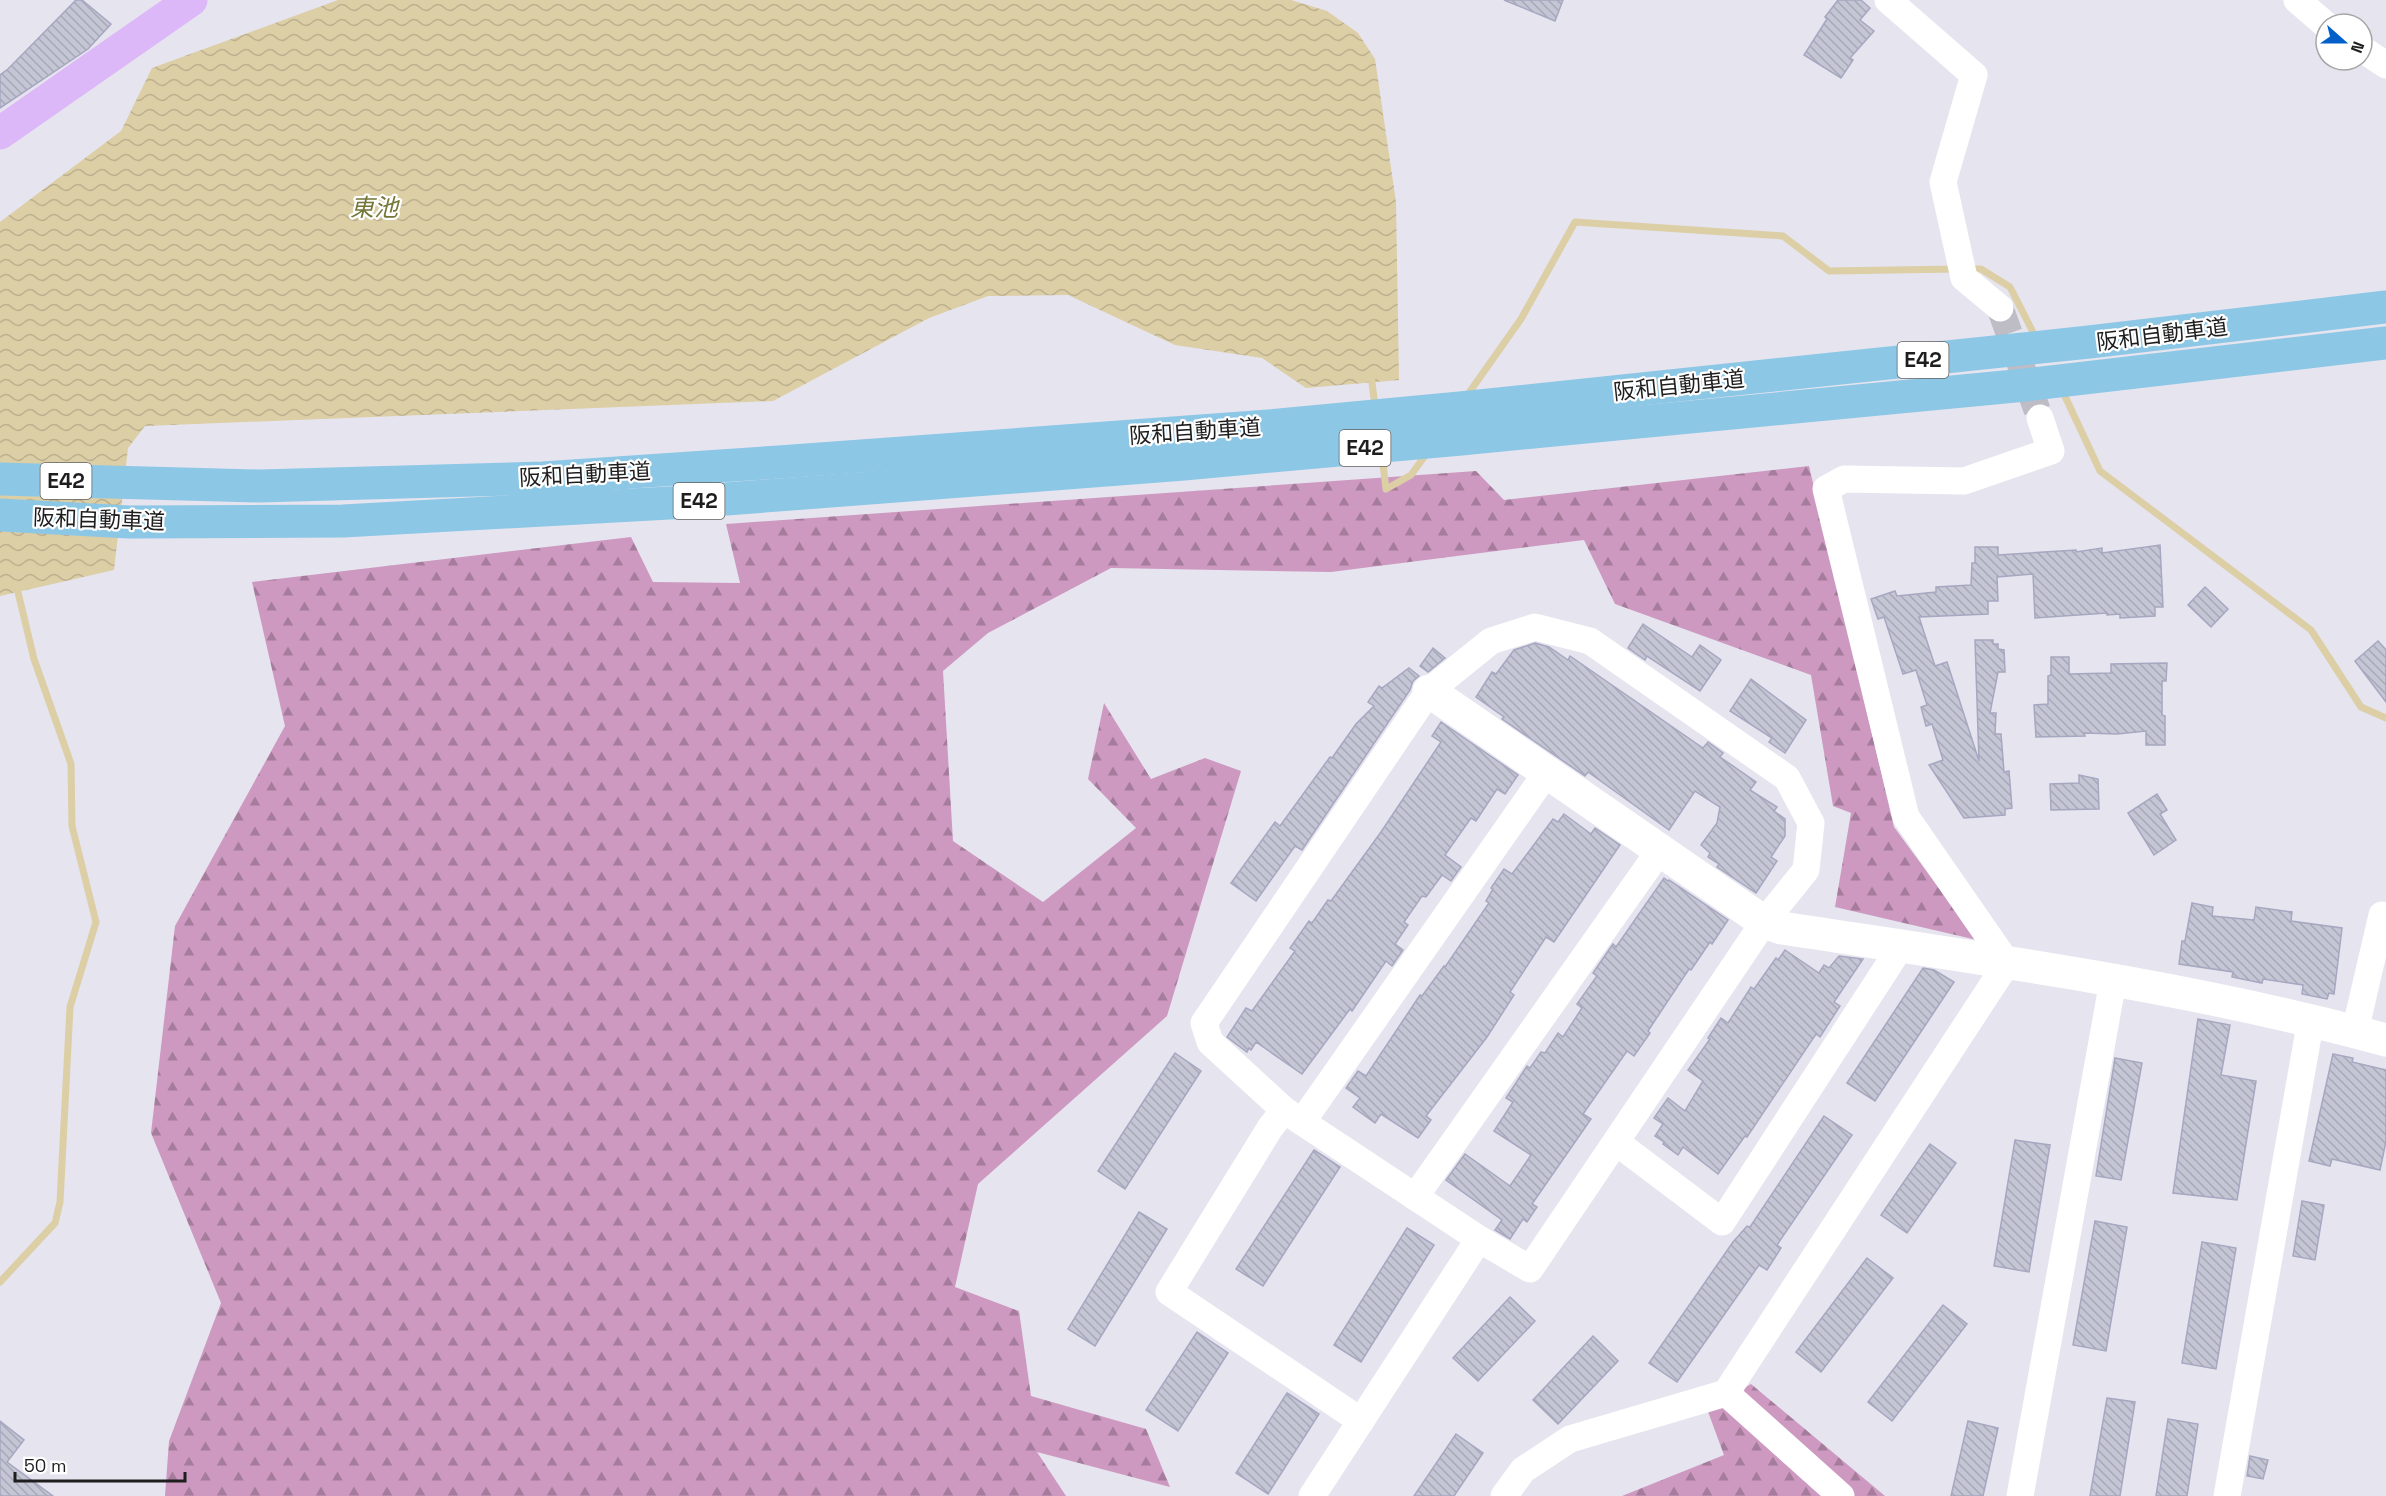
<svg xmlns="http://www.w3.org/2000/svg" width="2386" height="1496" font-family="'Space Grotesk','Noto Sans JP',sans-serif">
<style>
.forest{fill:url(#forest-firs)}
.water{fill:url(#water-waves)}
.lines{fill:none;stroke-linecap:round;stroke-linejoin:round}
.stream{stroke:#dccea5;stroke-width:7}
.building{fill:url(#building-back-hatch);stroke:#a6a7c0;stroke-width:1.5}
.minor-tunnel{stroke:#bebcc5;stroke-width:27;stroke-dasharray:27 14;stroke-linecap:butt}
.minor{stroke:#fff;stroke-width:27}
.tertiary{stroke:#fff;stroke-width:33}
.secondary{stroke:#ddb8f8;stroke-width:33}
.motorway{stroke:#8cc7e5;stroke-width:33}
.labels{text-anchor:middle;stroke-width:4.5;stroke-linejoin:round;paint-order:stroke}
.shield{fill:#fff;stroke:#626262;stroke-width:1.5}
.shield-label{font-size:21px;font-weight:bold;fill:#1e1e1e}
.street-label{font-size:22px;fill:#1e1e1e;stroke:#fff}
.water-label{font-size:24px;font-style:italic;fill:#747637;stroke:#fff}
</style>
<defs>
<pattern id="forest-firs" width="22" height="20" patternUnits="userSpaceOnUse" patternTransform="scale(1.5)"><rect width="22" height="20" fill="#cd99c1"/><path d="M5 1l3.5 6h-7zM16 11l3.5 6h-7z" fill="#a67c9c"/></pattern>
<pattern id="water-waves" width="16" height="10" patternUnits="userSpaceOnUse" patternTransform="scale(1.5)"><rect width="16" height="10" fill="#dccea5"/><path d="M0 5q4-4 8 0t8 0" fill="none" stroke="#bcb08e"/></pattern>
<pattern id="building-back-hatch" width="6" height="6" patternUnits="userSpaceOnUse" patternTransform="scale(1.5)"><rect width="6" height="6" fill="#c4c5d5"/><path d="M-1 5l2 2M0 0l6 6M5-1l2 2" fill="none" stroke="#a8a9b6"/></pattern>
</defs>
<rect width="100%" height="100%" fill="#e6e4ef"/>
<g class="forest">
<polygon points="1809,466 1894,827 1977,940 1835,907 1851,813 1833,806 1811,675 1615,604 1584,540 1331,572 1111,568 988,633 943,671 953,841 1043,902 1136,828 1088,779 1104,703 1151,779 1205,758 1241,771 1167,1016 978,1184 955,1287 1019,1311 1031,1396 1146,1429 1170,1487 1037,1452 1066,1496 165,1496 169,1441 221,1303 151,1133 175,926 285,726 252,582 631,537 653,582 740,583 726,524 1476,471 1504,500"/>
<polygon points="1751,1384 1885,1496 1622,1496 1724,1455 1707,1409"/>
</g>
<polygon class="water" points="338,0 1291,0 1327,11 1358,33 1375,59 1396,202 1399,380 1306,388 1262,358 1175,345 1068,295 988,296 929,318 773,401 145,426 128,448 114,570 0,596 0,222 121,131 152,68"/>
<g class="lines">
<g class="stream">
<polyline points="1968,269 1981,269 2010,287 2037,340"/>
<polyline points="1371,375 1375,406"/>
<polyline points="2062,390 2100,471 2311,630 2361,707 2386,718"/>
<polyline points="1466,397 1521,319 1575,222 1783,236 1829,271 1957,269"/>
<polyline points="1382,456 1386,489 1411,475 1427,453"/>
<polyline points="0,1282 55,1223 60,1202 70,1007 96,922 72,826 71,764 34,659 16,584"/>
</g>
</g>
<g class="building">
<polygon points="76,0 82,0 111,24 88,49 0,108 0,75 8,69"/>
<polygon points="1504,0 1563,0 1555,21"/>
<polygon points="1838,0 1861,0 1870,8 1860,20 1874,31 1850,58 1853,60 1841,78 1804,55 1827,19 1825,17"/>
<polygon points="2160,545 2163,607 2155,607 2155,616 2120,618 2120,614 2107,615 2107,613 2035,618 2033,574 1997,577 1998,601 1988,601 1988,614 1919,617 1935,666 1947,662 1979,761 1975,640 1993,640 1993,644 1998,644 1998,649 2004,650 2005,672 1998,672 1990,713 1996,713 1995,734 2001,734 2004,772 2009,771 2012,808 2005,809 2005,815 1964,818 1929,765 1943,760 1932,724 1926,726 1921,707 1927,705 1916,670 1903,674 1884,617 1878,619 1871,599 1895,591 1897,596 1936,592 1936,587 1971,585 1972,563 1975,563 1975,547 1998,547 1998,555 2076,550 2076,552 2102,548 2102,553"/>
<polygon points="2205,587 2228,609 2211,627 2188,605"/>
<polygon points="1643,624 1692,657 1700,645 1721,660 1700,691 1647,656 1645,660 1628,648"/>
<polygon points="2378,641 2386,650 2386,702 2355,661"/>
<polygon points="1535,643 1549,647 1568,660 1570,656 1703,748 1708,742 1723,753 1720,757 1756,782 1750,790 1777,807 1774,811 1785,819 1785,836 1771,857 1777,861 1756,893 1717,867 1719,864 1708,857 1710,853 1701,845 1717,823 1720,807 1695,791 1669,830 1588,772 1585,776 1502,719 1504,717 1476,697 1492,672 1496,674 1514,650"/>
<polygon points="1433,648 1445,658 1428,672 1420,666"/>
<polygon points="2051,657 2069,657 2069,674 2111,673 2111,664 2167,663 2166,681 2162,681 2162,715 2165,716 2165,745 2146,745 2146,731 2117,734 2084,733 2085,736 2036,737 2034,705 2048,704 2048,676 2051,675"/>
<polygon points="1409,668 1419,676 1413,681 1410,690 1302,850 1295,846 1256,901 1231,883 1275,822 1280,826 1330,757 1332,758 1356,724 1374,706 1368,702 1379,686 1382,688"/>
<polygon points="1751,679 1806,720 1785,753 1769,742 1772,738 1730,711"/>
<polygon points="1441,722 1518,775 1505,794 1497,789 1476,821 1471,818 1445,855 1461,867 1451,881 1442,875 1426,897 1422,896 1404,922 1408,925 1395,944 1403,950 1392,966 1386,961 1352,1011 1350,1009 1302,1074 1256,1042 1251,1050 1249,1048 1247,1052 1227,1037 1246,1008 1252,1011 1295,951 1290,948 1309,921 1312,923 1328,900 1331,901 1381,832 1441,742 1432,736"/>
<polygon points="2079,775 2098,779 2099,809 2051,810 2050,784 2079,783"/>
<polygon points="2157,794 2167,810 2160,814 2176,840 2154,855 2128,813"/>
<polygon points="1564,814 1591,834 1595,828 1620,845 1554,942 1546,937 1510,992 1514,995 1487,1037 1426,1116 1431,1120 1418,1138 1381,1114 1375,1123 1353,1107 1360,1098 1346,1088 1358,1071 1366,1076 1420,995 1422,996 1444,966 1445,967 1489,903 1486,901 1493,889 1491,888 1504,869 1512,874 1553,819 1558,822"/>
<polygon points="1664,878 1668,881 1669,880 1728,920 1712,944 1710,942 1691,970 1689,969 1648,1031 1650,1033 1634,1056 1627,1051 1583,1114 1591,1119 1532,1204 1537,1207 1527,1222 1523,1219 1510,1239 1495,1230 1502,1220 1446,1180 1465,1154 1510,1186 1531,1155 1494,1131 1513,1102 1506,1098 1527,1066 1530,1068 1541,1052 1545,1053 1558,1033 1563,1037 1582,1008 1577,1004 1597,976 1593,973 1613,944 1616,947"/>
<polygon points="2192,903 2213,907 2212,916 2254,920 2256,907 2292,912 2291,921 2342,928 2334,994 2329,993 2327,999 2302,994 2303,985 2263,979 2262,983 2232,977 2233,972 2179,964 2182,941 2185,941"/>
<polygon points="1785,950 1819,973 1824,965 1829,968 1839,956 1863,959 1834,1002 1840,1006 1820,1037 1816,1034 1747,1137 1745,1136 1718,1174 1683,1147 1678,1155 1663,1144 1664,1142 1655,1136 1663,1124 1654,1118 1668,1098 1685,1111 1703,1081 1688,1070 1710,1039 1708,1038 1721,1018 1728,1023 1751,987 1754,989 1776,958 1778,960"/>
<polygon points="1923,968 1934,970 1954,982 1875,1101 1847,1083"/>
<polygon points="2198,1019 2230,1025 2221,1075 2256,1081 2237,1200 2173,1193"/>
<polygon points="1175,1053 1201,1071 1125,1189 1098,1171"/>
<polygon points="2333,1054 2353,1058 2352,1062 2386,1070 2386,1141 2380,1170 2332,1159 2330,1166 2309,1161"/>
<polygon points="2115,1058 2142,1063 2121,1180 2096,1176"/>
<polygon points="1824,1116 1852,1135 1777,1245 1781,1248 1767,1270 1759,1265 1677,1382 1649,1363 1733,1242 1747,1226 1750,1227"/>
<polygon points="2015,1140 2050,1145 2029,1272 1994,1266"/>
<polygon points="1930,1144 1956,1163 1907,1233 1881,1215"/>
<polygon points="1314,1150 1340,1167 1263,1286 1236,1269"/>
<polygon points="2302,1201 2324,1205 2315,1260 2293,1256"/>
<polygon points="1139,1212 1167,1229 1095,1346 1068,1329"/>
<polygon points="2095,1221 2127,1227 2106,1351 2073,1345"/>
<polygon points="1407,1228 1434,1245 1361,1362 1334,1345"/>
<polygon points="2202,1242 2236,1248 2216,1369 2182,1363"/>
<polygon points="1867,1258 1893,1278 1821,1372 1796,1352"/>
<polygon points="1510,1297 1535,1321 1478,1381 1453,1358"/>
<polygon points="1943,1305 1967,1324 1892,1421 1868,1402"/>
<polygon points="1197,1332 1228,1353 1178,1431 1146,1410"/>
<polygon points="1593,1336 1618,1361 1558,1424 1533,1400"/>
<polygon points="1287,1393 1319,1414 1268,1494 1236,1473"/>
<polygon points="2107,1398 2135,1402 2120,1496 2090,1496"/>
<polygon points="2168,1419 2198,1424 2187,1496 2156,1496"/>
<polygon points="0,1421 24,1440 7,1462 53,1496 0,1496"/>
<polygon points="1968,1421 1998,1428 1983,1496 1951,1496"/>
<polygon points="1456,1434 1483,1453 1454,1496 1414,1496"/>
<polygon points="2250,1456 2268,1460 2263,1479 2247,1476"/>
</g>
<g class="lines">
<polyline class="minor-tunnel" points="2000,308 2040,418"/>
<g class="minor">
<polyline points="1888,0 1974,75 1943,182 1964,278 2000,308"/>
<polyline points="2297,0 2326,25"/>
<polyline points="2362,49 2386,65"/>
<polyline points="2355,1031 2382,915 2386,916"/>
<polyline points="1284,1110 1479,1239 1530,1269 1764,922 1806,870 1811,823 1787,778 1590,641 1535,627 1491,641 1429,691 1204,1023 1210,1042 1284,1110 1270,1128 1169,1292 1361,1421"/>
<polyline points="1302,1122 1547,772"/>
<polyline points="1616,1142 1722,1222 1901,946"/>
<polyline points="1415,1197 1660,850"/>
<polyline points="1726,1393 1841,1496"/>
<polyline points="1312,1496 1479,1239"/>
<polyline points="1504,1496 1523,1470 1570,1439 1726,1393 2007,963 1906,817 1826,489 1844,479 1964,481 2051,451 2040,418"/>
<polyline points="2020,1496 2113,981"/>
<polyline points="2227,1496 2311,1019"/>
</g>
<path class="tertiary" d="M 1429,691 L 1764,922 L 1782,928 C 1985,959 2188,986 2386,1040"/>
<polyline class="secondary" points="0,133 191,0"/>
<g class="motorway">
<polyline points="0,479 260,486 543,478 779,462 1269,426 1460,408 2089,342 2386,307"/>
<polyline points="0,515 129,522 343,521 687,502 1184,464 1461,439 2015,386 2386,343"/>
</g>
</g>
<g class="labels">
<g class="shield">
<rect x="1897.5" y="342" width="51" height="36" rx="4.5"/>
<rect x="1339.5" y="430" width="51" height="36" rx="4.5"/>
<rect x="40.5" y="463" width="51" height="36" rx="4.5"/>
<rect x="673.5" y="483" width="51" height="36" rx="4.5"/>
</g>
<g class="shield-label">
<text x="1923" y="367">E42</text>
<text x="1365" y="455">E42</text>
<text x="66" y="488">E42</text>
<text x="699" y="508">E42</text>
</g>
<g class="street-label">
<text transform="translate(2162 334) rotate(-7)" y="8">阪和自動車道</text>
<text transform="translate(1679 385) rotate(-6)" y="8">阪和自動車道</text>
<text transform="translate(1195 431) rotate(-4)" y="8">阪和自動車道</text>
<text transform="translate(585 474) rotate(-3)" y="8">阪和自動車道</text>
<text transform="translate(99 519) rotate(2)" y="8">阪和自動車道</text>
</g>
<g class="water-label">
<text x="374" y="216">東池</text>
</g>
</g>
<g transform="translate(2344 42) rotate(111)"><circle r="28" fill="#ffffff" stroke="#a5a5a5" stroke-width="1.5"/>
<path d="M0-4.5L10 22L0 15L-10 22Z" fill="#0360c8"/>
<text y="-9" font-size="16" font-weight="bold" text-anchor="middle" fill="#1e1e1e">N</text>
</g>
<path d="M15 1472v9h170v-9" fill="none" stroke="#1e1e1e" stroke-width="3"/>
<text x="24" y="1472" font-size="18" fill="#1e1e1e" stroke="#ffffff" stroke-width="4.5" paint-order="stroke">50 m</text>
</svg>
